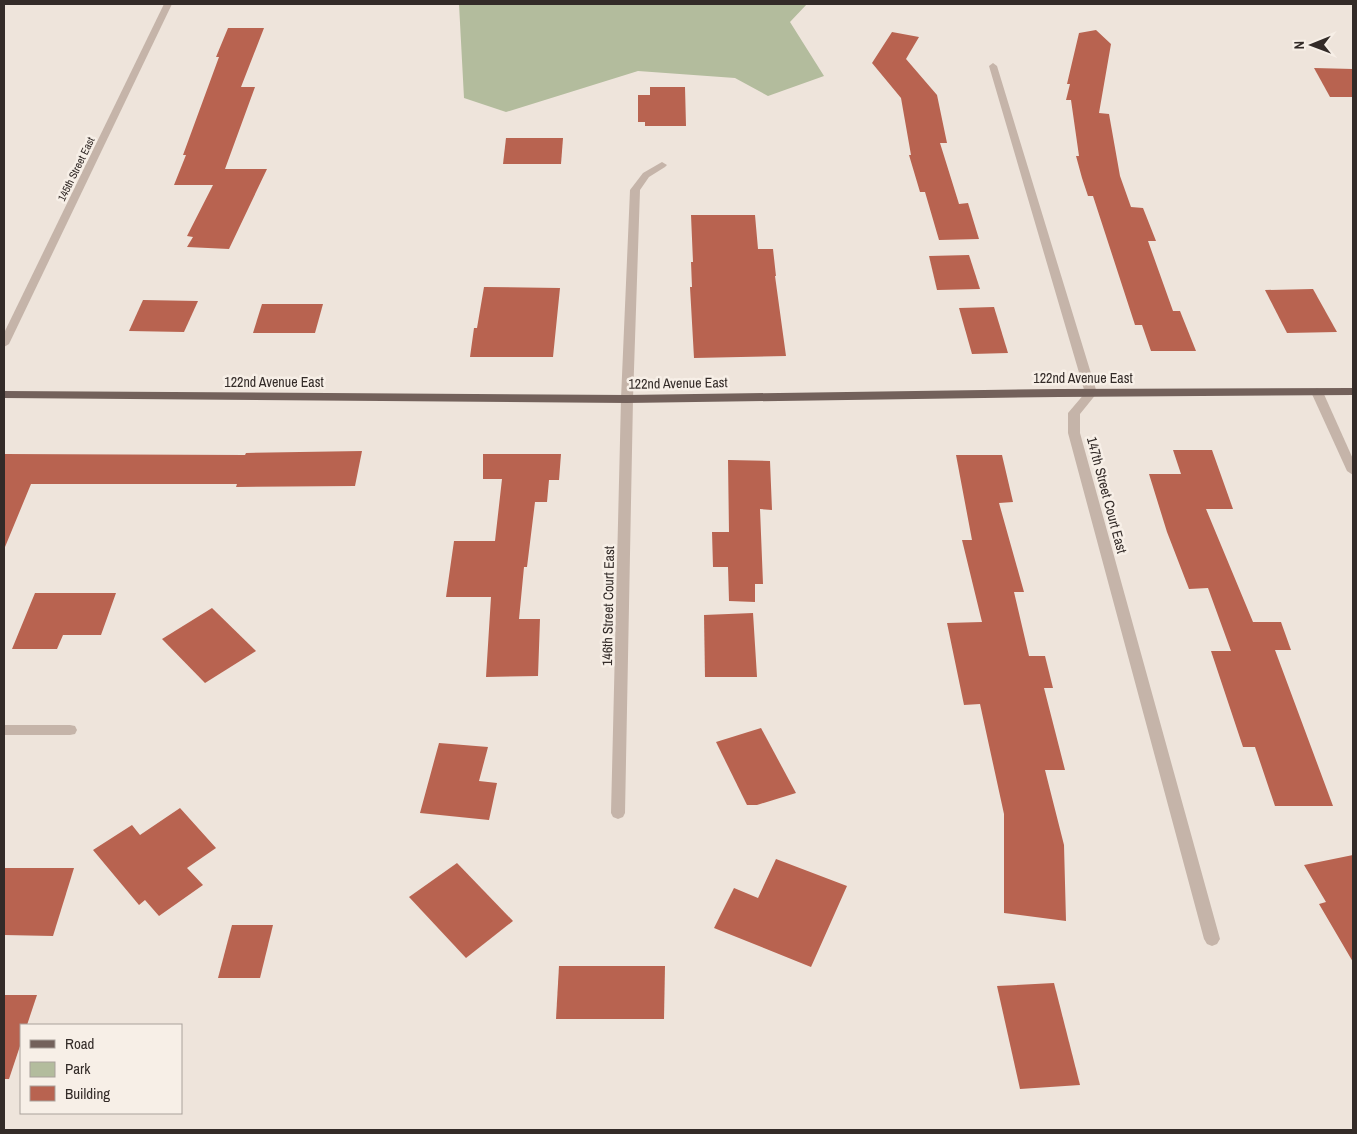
<svg xmlns="http://www.w3.org/2000/svg" width="1357" height="1134" font-family="'Archivo Narrow',sans-serif">
<style>
.green{fill:#b3bc9d}
.building{fill:#b86350}
.lines{fill:none;stroke-linecap:round;stroke-linejoin:round}
.minor{fill:#c5b4a9;fill-rule:evenodd}
.major{fill:#73615b;fill-rule:evenodd}
.labels{text-anchor:middle;stroke-width:5;stroke-linejoin:round;paint-order:stroke}
.far-street-label{font-size:11px;fill:#332b28;stroke:#f7efe7}
.street-label{font-size:14px;fill:#332b28;stroke:#f7efe7}
</style>
<rect width="100%" height="100%" fill="#eee4db"/>
<polygon class="green" points="459,4 807,4 790,22 824,76 768,96 735,78 638,71 506,112 464,98"/>
<g class="building">
<polygon points="228,28 264,28 241,87 255,87 225,169 267,169 229,249 187,247 193,237 187,236 213,185 174,185 186,155 183,155 219,57 216,57"/>
<polygon points="1096,30 1111,44 1099,113 1109,114 1120,176 1131,207 1143,208 1156,241 1148,241 1173,311 1180,311 1196,351 1151,351 1142,325 1135,325 1093,196 1088,196 1082,178 1076,156 1079,156 1071,100 1066,100 1070,84 1067,84 1079,33"/>
<polygon points="892,32 919,37 906,59 937,95 947,143 940,143 959,204 968,203 979,239 939,240 925,192 920,192 909,155 911,155 901,98 872,63"/>
<polygon points="1314,68 1353,69 1353,97 1330,97"/>
<polygon points="650,87 685,87 686,126 645,126 645,122 638,122 638,95 650,95"/>
<polygon points="506,138 563,138 561,164 503,164"/>
<polygon points="691,215 755,215 758,249 773,249 776,276 775,276 786,356 694,358 690,287 692,287 691,262 693,262"/>
<polygon points="969,255 980,289 937,290 929,256"/>
<polygon points="484,287 560,288 553,357 470,357 474,328 477,328"/>
<polygon points="1313,289 1337,332 1287,333 1265,290"/>
<polygon points="143,300 198,301 184,332 129,331"/>
<polygon points="262,304 323,304 315,333 253,333"/>
<polygon points="994,307 1008,353 972,354 959,308"/>
<polygon points="1173,450 1212,450 1233,509 1206,509 1253,622 1281,622 1291,650 1275,650 1333,806 1275,806 1255,747 1243,747 1211,651 1231,651 1208,588 1189,589 1167,532 1149,474 1181,474"/>
<polygon points="362,451 355,486 236,487 237,484 31,484 5,547 4,547 4,454 245,455 246,453"/>
<polygon points="483,454 561,454 559,480 549,480 547,502 535,502 527,567 524,567 519,619 540,619 538,676 486,677 491,597 446,597 454,541 495,541 502,479 483,479"/>
<polygon points="956,455 1002,455 1013,502 999,503 1024,592 1014,592 1029,656 1045,656 1053,688 1044,688 1065,770 1045,770 1064,845 1066,921 1004,913 1004,814 980,704 964,705 947,623 982,622 962,540 972,540"/>
<polygon points="728,460 770,461 772,510 760,509 763,584 755,584 755,602 729,601 728,567 713,567 712,532 729,532"/>
<polygon points="35,593 116,593 101,635 63,635 57,649 12,649"/>
<polygon points="212,608 256,651 205,683 162,639"/>
<polygon points="753,613 757,677 705,677 704,615"/>
<polygon points="761,728 796,793 757,805 747,805 716,742"/>
<polygon points="439,743 488,747 479,781 497,783 489,820 420,813"/>
<polygon points="180,808 216,848 187,868 203,885 159,916 145,900 139,905 93,850 132,825 140,835"/>
<polygon points="1353,855 1353,962 1319,904 1326,902 1304,865"/>
<polygon points="776,859 847,886 811,967 714,928 734,888 758,898"/>
<polygon points="457,863 513,921 466,958 409,897"/>
<polygon points="4,868 74,868 53,936 4,935"/>
<polygon points="232,925 273,925 260,978 218,978"/>
<polygon points="559,966 665,966 664,1019 556,1019"/>
<polygon points="1054,983 1080,1085 1020,1089 997,986"/>
<polygon points="4,995 37,995 27,1025 21,1025 21,1043 9,1079 4,1079"/>
</g>
<g class="lines">
<g class="minor">
<polygon points="164,4 172,4 9,344 4,347 4,333"/>
<polygon points="993,63 997,66 1097,393 1080,414 1080,433 1220,939 1217,944 1212,946 1207,944 1204,939 1068,433 1068,413 1085,393 989,66"/>
<polygon points="662,162 667,165 665,167 649,177 640,190 633,399 625,813 623,817 618,819 613,817 611,813 621,399 630,190 643,173"/>
<polygon points="1317,388 1323,392 1353,459 1353,475 1347,471 1311,392"/>
<polygon points="4,725 70,725 75,726 77,730 75,734 70,735 4,735"/>
</g>
<polygon class="major" points="1059,389 1353,388 1353,395 1059,397 627,403 4,398 4,391 627,395"/>
</g>
<g class="labels">
<g class="far-street-label">
<text transform="translate(76 169) rotate(-64)" y="4">145th Street East</text>
</g>
<g class="street-label">
<text x="1083" y="383">122nd Avenue East</text>
<text x="274" y="387">122nd Avenue East</text>
<text transform="translate(678 383) rotate(-1)" y="5">122nd Avenue East</text>
<text transform="translate(1107 495) rotate(75)" y="5">147th Street Court East</text>
<text transform="translate(608 606) rotate(-89)" y="5">146th Street Court East</text>
</g>
</g>
<rect width="1357" height="1134" fill="none" stroke="#332b28" stroke-width="10"/>
<rect x="20" y="1024" width="162" height="90" fill="#f7efe7" stroke="#a9a19b"/>
<rect x="30" y="1040" width="25" height="8" fill="#73615b" stroke="#a9a19b"/>
<text x="65" y="1049" font-size="15" fill="#332b28">Road</text>
<rect x="30" y="1062" width="25" height="15" fill="#b3bc9d" stroke="#a9a19b"/>
<text x="65" y="1074" font-size="15" fill="#332b28">Park</text>
<rect x="30" y="1086" width="25" height="15" fill="#b86350" stroke="#a9a19b"/>
<text x="65" y="1099" font-size="15" fill="#332b28">Building</text>
<g transform="translate(1312 45) rotate(269)" stroke="#f7efe7" stroke-width="4" paint-order="stroke">
<path d="M0-4L9 19L0 12L-9 19Z" fill="#332b28"/>
<text y="-8" font-size="14" font-weight="bold" text-anchor="middle" fill="#332b28">N</text>
</g>
</svg>
